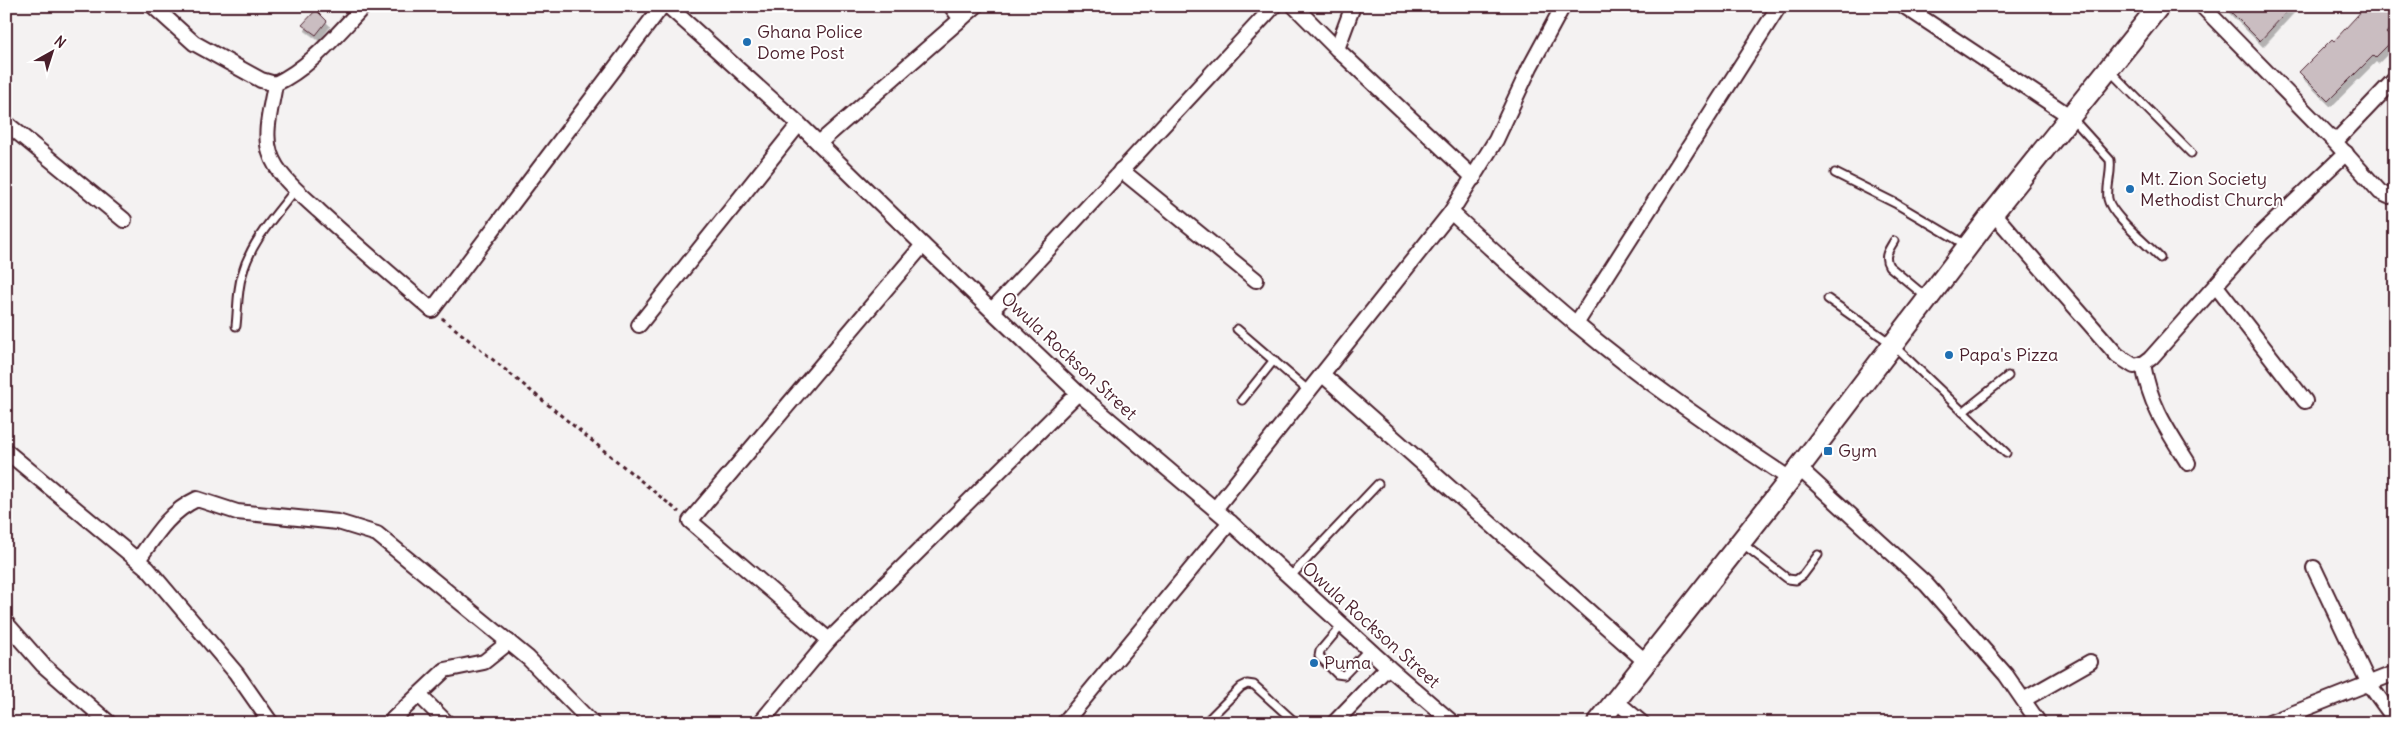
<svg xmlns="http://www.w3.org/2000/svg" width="2401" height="729" font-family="Delius,sans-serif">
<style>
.building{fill:#cabdc1;stroke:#4a1f2b;filter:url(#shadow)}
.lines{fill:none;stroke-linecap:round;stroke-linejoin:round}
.lane-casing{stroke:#4a1f2b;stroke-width:11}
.street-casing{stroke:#4a1f2b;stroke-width:18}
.secondary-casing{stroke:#4a1f2b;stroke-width:24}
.path{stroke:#4a1f2b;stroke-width:3;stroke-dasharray:4 4;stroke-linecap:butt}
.lane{stroke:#fff;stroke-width:7}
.street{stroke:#fff;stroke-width:14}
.secondary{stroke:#fff;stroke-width:20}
.poi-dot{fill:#1f6fb2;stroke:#fff;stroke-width:2}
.labels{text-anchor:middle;stroke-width:4;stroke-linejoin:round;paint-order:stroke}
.poi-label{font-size:18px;fill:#4a1f2b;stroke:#fff;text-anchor:start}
.street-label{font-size:18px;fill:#4a1f2b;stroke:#fff}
</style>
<defs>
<filter id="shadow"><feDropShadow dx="3" dy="5.5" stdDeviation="0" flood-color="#0004"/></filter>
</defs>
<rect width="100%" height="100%" fill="#f4f2f2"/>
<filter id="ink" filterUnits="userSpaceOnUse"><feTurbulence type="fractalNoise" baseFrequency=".02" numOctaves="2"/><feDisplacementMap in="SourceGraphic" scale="10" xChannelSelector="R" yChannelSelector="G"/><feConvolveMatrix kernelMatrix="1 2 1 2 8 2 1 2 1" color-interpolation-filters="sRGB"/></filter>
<g filter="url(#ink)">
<g class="building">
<polygon points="2225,6 2292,6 2260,41"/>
<polygon points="2366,6 2386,6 2395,14 2395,23 2386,33 2393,40 2375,58 2373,56 2328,101 2299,72 2332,39 2334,41"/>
<polygon points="316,10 327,21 316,35 302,25"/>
</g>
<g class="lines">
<defs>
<g id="lane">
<polyline points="2109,70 2191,153"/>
<path d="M 2071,117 L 2110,160 C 2112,173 2106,186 2108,199 C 2111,215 2148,245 2160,258"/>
<polyline points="1835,173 1895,203 1966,245"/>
<path d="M 1894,241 C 1889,250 1883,256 1889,266 L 1926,297"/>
<polyline points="1828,299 1892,344 2006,453"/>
<path d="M 236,326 C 238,309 237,291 242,275 C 251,241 275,216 296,189"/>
<polyline points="1237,329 1310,392"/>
<polyline points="1242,400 1274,360"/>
<polyline points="1963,412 2008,376"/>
<polyline points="1743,544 1788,579 1796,580 1803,575 1818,555"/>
<polyline points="1290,577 1378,484"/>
<polyline points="1342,625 1320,651 1319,656 1337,674 1344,675 1369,649"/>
<polyline points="1205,723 1241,687 1247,684 1254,685 1296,723"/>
</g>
<g id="street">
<path d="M 153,6 L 194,43 L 261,80 L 275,84 C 310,68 337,34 364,6"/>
<polyline points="668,6 799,124 923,245 1078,393 1230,522 1388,667 1453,723"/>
<polyline points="951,6 961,19"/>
<polyline points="1294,6 1337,49 1474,178"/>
<polyline points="1904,6 2071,117"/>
<polyline points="2202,6 2335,142 2380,192 2388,196 2395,194"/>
<polyline points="1337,49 1353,6"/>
<path d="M 275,84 C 272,105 263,132 270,153 C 277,176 302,195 319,211 C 356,245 394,277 432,310 L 662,6"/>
<polyline points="6,123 124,220"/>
<polyline points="2335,142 2395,79"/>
<polyline points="819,143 976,6"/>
<polyline points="1121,170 1256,280"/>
<path d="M 1451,212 C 1492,250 1533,288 1575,323 C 1643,380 1716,430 1790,479"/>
<polyline points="1993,213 2117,355 2134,366 2143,364 2151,358 2261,234 2346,153"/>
<polyline points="2216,286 2305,401"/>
<polyline points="992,310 1274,6"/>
<polyline points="1576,324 1779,6"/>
<polyline points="639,325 799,124"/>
<path d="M 2143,364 C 2150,405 2166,428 2188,463"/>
<polyline points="1323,375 1646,662"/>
<polyline points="6,451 148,569 236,673 271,723"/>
<polyline points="1799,468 1926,584 2006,675 2039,723"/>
<polyline points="1215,509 1451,212 1496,140 1530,67 1563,6"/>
<path d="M 138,560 C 155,536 169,512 197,499 L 237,512 L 338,522 L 377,534 L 528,658 L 592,723"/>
<polyline points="2314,568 2369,684 2395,720"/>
<polyline points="6,623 43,665 109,723"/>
<polyline points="829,640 690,521 923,245"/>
<polyline points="419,695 447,723"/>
<polyline points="2025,699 2090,662"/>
<polyline points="1616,701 1642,723"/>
<polyline points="393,719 445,670 484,662 509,642"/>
<polyline points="760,723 829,640 1078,393"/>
<polyline points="1064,723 1230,522"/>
<polyline points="1334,723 1388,667"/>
<polyline points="2269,723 2395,673"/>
</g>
<polyline id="secondary" points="1598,723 1799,468 1993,213 2159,6"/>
</defs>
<use href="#lane" class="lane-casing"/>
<use href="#street" class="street-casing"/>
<use href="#secondary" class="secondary-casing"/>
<polyline class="path" points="442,318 679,512"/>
<use href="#lane" class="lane"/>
<use href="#street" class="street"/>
<use href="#secondary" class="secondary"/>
</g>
</g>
<g class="poi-dot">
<circle cx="747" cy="42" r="5"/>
<circle cx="2130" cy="189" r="5"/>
<circle cx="1949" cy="355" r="5"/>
<rect x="1823" y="446" width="10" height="10" rx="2.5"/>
<circle cx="1314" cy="663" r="5"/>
</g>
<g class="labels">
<g class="poi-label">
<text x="757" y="38">Ghana Police<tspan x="757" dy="21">Dome Post</tspan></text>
<text x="2140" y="185">Mt. Zion Society<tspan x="2140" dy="21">Methodist Church</tspan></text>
<text x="1959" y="361">Papa's Pizza</text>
<text x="1838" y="457">Gym</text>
<text x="1324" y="669">Puma</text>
</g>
<g class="street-label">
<text transform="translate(1069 356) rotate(43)" y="6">Owula Rockson Street</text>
<text transform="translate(1371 625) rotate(42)" y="6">Owula Rockson Street</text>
</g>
</g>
<rect width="2401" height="729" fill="none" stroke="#fff" stroke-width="25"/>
<rect x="12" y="12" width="2376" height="704" fill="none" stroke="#4a1f2b" stroke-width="2" filter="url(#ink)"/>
<g transform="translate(52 52) rotate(39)" stroke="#ffffff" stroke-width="4" paint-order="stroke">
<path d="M0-4L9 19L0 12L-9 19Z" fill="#4a1f2b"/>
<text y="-8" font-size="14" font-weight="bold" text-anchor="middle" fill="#4a1f2b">N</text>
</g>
</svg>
